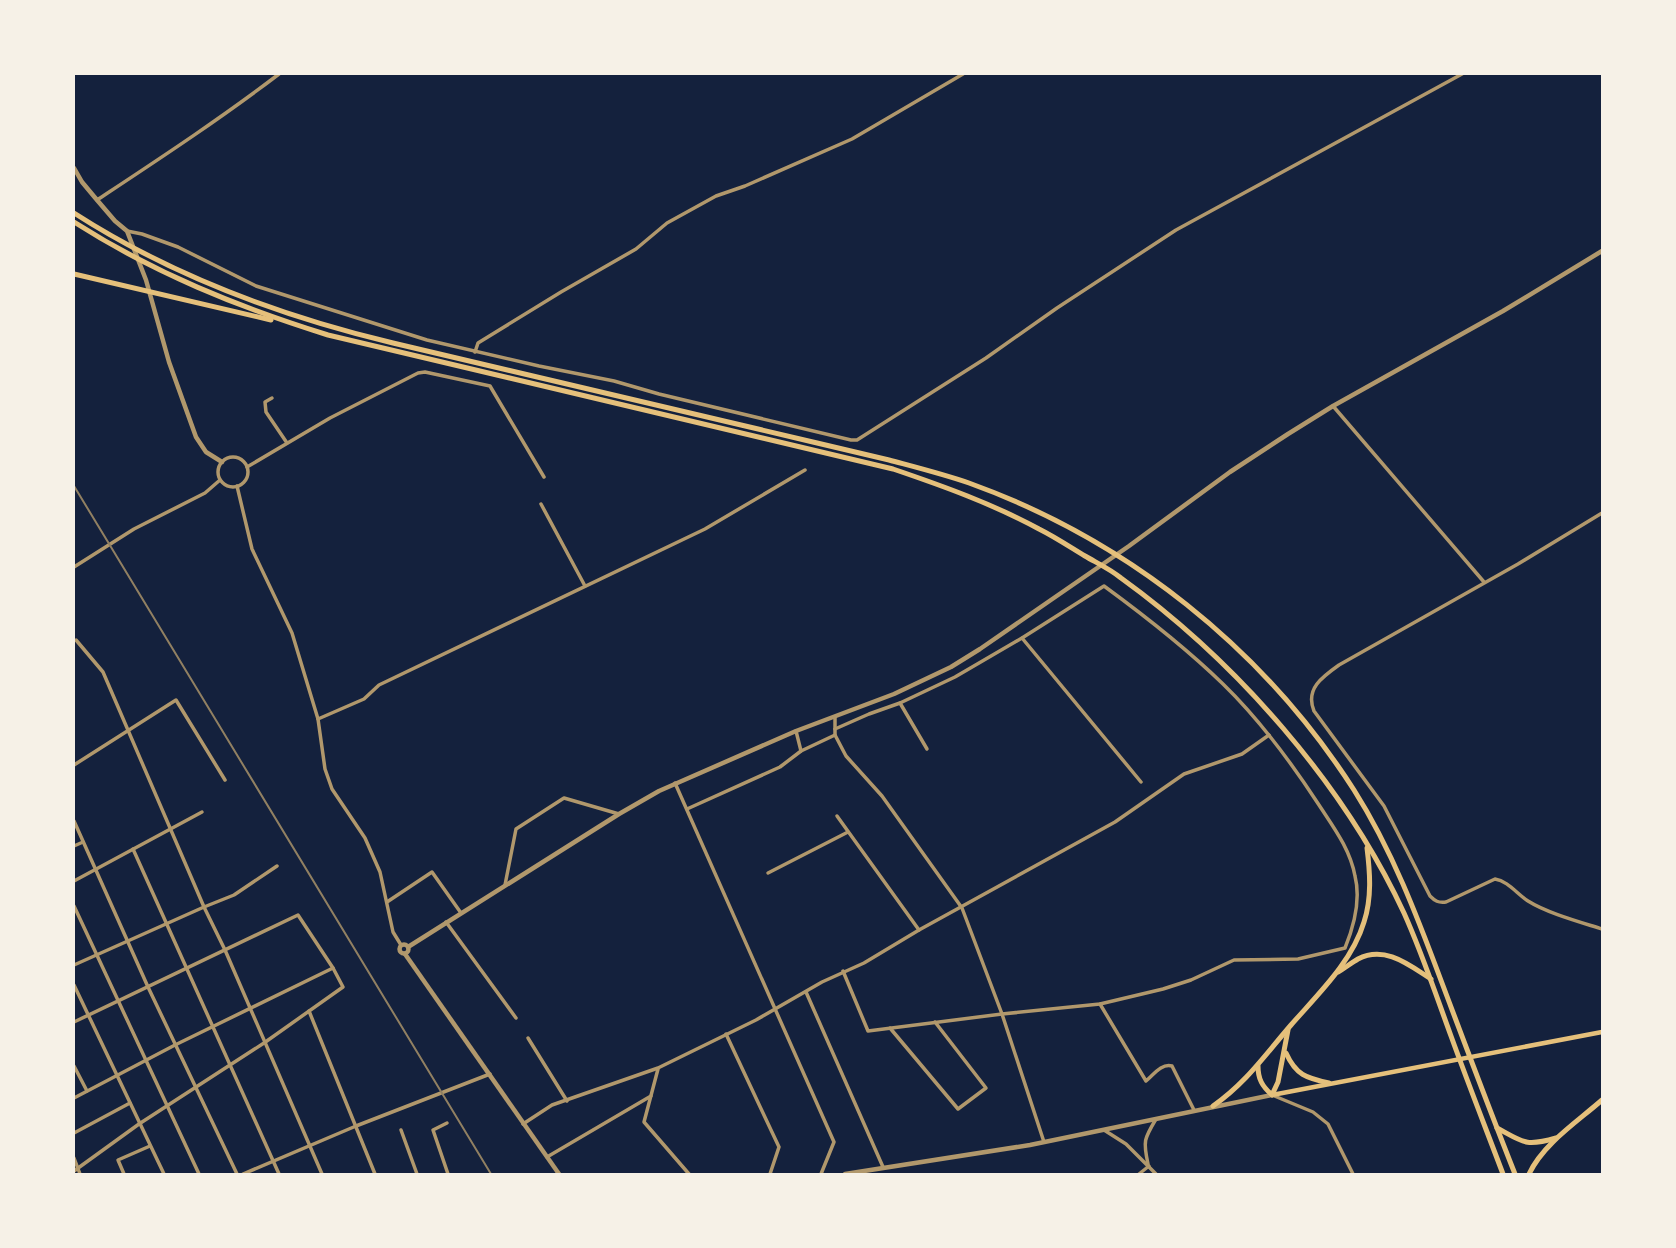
<svg xmlns="http://www.w3.org/2000/svg" width="1676" height="1248" font-family="'DM Sans',sans-serif">
<style>
.lines{fill:none;stroke-linecap:round;stroke-linejoin:round}
.minor{stroke:#b1986c;stroke-width:3.5}
.tertiary{stroke:#b1986c;stroke-width:4.5}
.secondary{stroke:#e5c07b;stroke-width:4.5}
.trunk{stroke:#e5c07b;stroke-width:5}
.rail{stroke:#918062;stroke-width:2}
</style>
<rect width="100%" height="100%" fill="#14213d"/>
<g class="lines">
<g class="minor">
<path d="M 97,200 C 159,159 220,119 279,74"/>
<polyline points="127,231 142,234 178,247 256,286 427,340 539,366 614,381 659,394 851,440 857,440 986,358 1057,308 1176,230 1462,74"/>
<polyline points="475,352 478,343 561,292 636,249 667,223 716,196 745,186 852,139 963,74"/>
<polyline points="272,398 265,402 266,412 287,443"/>
<polyline points="1333,406 1484,582"/>
<circle cx="233" cy="472" r="15"/>
<polyline points="247,467 330,418 418,373 425,372 490,386 544,477"/>
<polyline points="237,486 252,549 292,633 318,719 325,769 332,789 365,838 380,872 393,932 401,945"/>
<polyline points="541,504 585,586"/>
<path d="M 1602,513 L 1518,564 L 1339,665 C 1322,677 1305,689 1314,711 L 1384,806 L 1430,896 C 1435,901 1438,903 1446,902 L 1495,879 C 1508,881 1517,894 1528,901 C 1547,913 1580,922 1602,929"/>
<polyline points="74,567 134,529 205,493 220,480"/>
<polyline points="1022,638 1141,782"/>
<polyline points="76,640 103,672 204,907 225,950 322,1174"/>
<polyline points="900,703 927,749"/>
<polyline points="835,717 835,735 846,756 882,796 962,908 1002,1014 1044,1142"/>
<polyline points="318,719 364,699 379,685 705,529 805,470"/>
<path d="M 835,729 L 869,714 L 900,703 L 955,677 L 1022,638 L 1104,586 C 1145,616 1186,648 1223,684 C 1260,720 1291,762 1319,805 C 1334,828 1350,849 1355,876 C 1361,900 1354,926 1345,948 L 1298,959 L 1234,960 L 1191,980 L 1163,989 L 1100,1004 L 1002,1014 L 868,1031 L 843,971"/>
<polyline points="796,731 801,751"/>
<polyline points="74,765 176,700 225,780"/>
<polyline points="675,783 834,1142 821,1174"/>
<polyline points="687,809 780,767 801,751 835,735"/>
<polyline points="837,816 919,930"/>
<polyline points="74,821 148,987 237,1174"/>
<polyline points="74,846 83,842"/>
<polyline points="133,849 279,1174"/>
<polyline points="768,873 848,832"/>
<polyline points="74,881 202,812"/>
<polyline points="505,885 516,829 564,798 619,814"/>
<polyline points="387,902 432,872 461,913"/>
<polyline points="74,906 199,1174"/>
<polyline points="446,922 516,1018"/>
<polyline points="74,965 204,907 234,895 277,866"/>
<polyline points="74,985 164,1174"/>
<polyline points="806,992 883,1167"/>
<path d="M 1100,1004 L 1146,1081 C 1154,1074 1162,1063 1172,1066 L 1194,1110"/>
<polyline points="309,1011 375,1174"/>
<polyline points="74,1022 298,915 333,968 343,987 264,1043 139,1124 74,1171"/>
<polyline points="890,1028 958,1109 986,1088 935,1022"/>
<polyline points="726,1034 779,1147 770,1174"/>
<polyline points="528,1038 567,1101"/>
<polyline points="74,1066 87,1091"/>
<polyline points="658,1069 644,1122 689,1174"/>
<polyline points="1272,1095 1313,1112 1328,1124 1353,1174"/>
<polyline points="74,1098 175,1045 333,968"/>
<polyline points="447,1123 433,1130 448,1174"/>
<polyline points="523,1124 552,1105 658,1068 756,1020 822,982 864,963 919,930 1115,822 1184,774 1242,754 1269,735"/>
<polyline points="401,1130 417,1174"/>
<polyline points="1104,1130 1126,1144 1156,1174"/>
<polyline points="74,1133 130,1103"/>
<polyline points="547,1157 651,1096"/>
<polyline points="74,1158 80,1174"/>
<path d="M 1148,1164 C 1143,1141 1144,1139 1156,1119"/>
<polyline points="124,1174 118,1160 150,1146"/>
<polyline points="243,1174 356,1126 490,1074"/>
<polyline points="1139,1174 1149,1166"/>
</g>
<g class="tertiary">
<polyline points="74,168 82,182 97,200 115,221 127,231 146,280 169,362 196,437 206,452 222,462"/>
<circle cx="404" cy="949" r="4.5"/>
<polyline points="408,947 619,814 659,791 796,731 894,694 951,667 980,649 1129,546 1230,472 1288,434 1333,406 1503,311 1602,251"/>
<polyline points="405,954 559,1174"/>
<polyline points="845,1174 1030,1145 1272,1095"/>
</g>
<polyline class="secondary" points="1272,1095 1602,1032"/>
<g class="trunk">
<path d="M 74,213 C 172,276 280,316 393,343 C 509,371 625,398 741,425 C 790,437 840,448 889,460 C 915,467 943,474 969,483 C 1127,540 1263,648 1354,790 C 1392,850 1417,916 1442,983 C 1466,1047 1490,1111 1515,1174"/>
<path d="M 74,222 C 154,273 238,307 328,335 L 893,469 C 943,486 993,504 1039,529 C 1055,537 1070,547 1085,556 C 1097,563 1110,569 1121,578 C 1236,661 1344,784 1404,913 C 1422,953 1436,995 1451,1036 C 1468,1083 1486,1129 1503,1174"/>
<polyline points="74,274 271,320"/>
<path d="M 1338,972 C 1345,968 1351,963 1358,959 C 1385,945 1409,965 1431,979"/>
<path d="M 1286,1053 C 1296,1075 1306,1078 1329,1083"/>
<path d="M 1258,1066 C 1258,1079 1262,1086 1272,1095 L 1278,1082 L 1288,1030"/>
<path d="M 1213,1106 C 1246,1083 1265,1055 1291,1025 C 1318,994 1352,962 1364,922 C 1372,898 1370,872 1367,848"/>
<path d="M 1497,1128 C 1523,1142 1525,1147 1556,1138"/>
<path d="M 1529,1174 C 1544,1143 1577,1122 1602,1100"/>
</g>
<polyline class="rail" points="74,486 491,1174"/>
</g>
<rect width="1676" height="1248" fill="none" stroke="#f6f1e7" stroke-width="150"/>
</svg>
